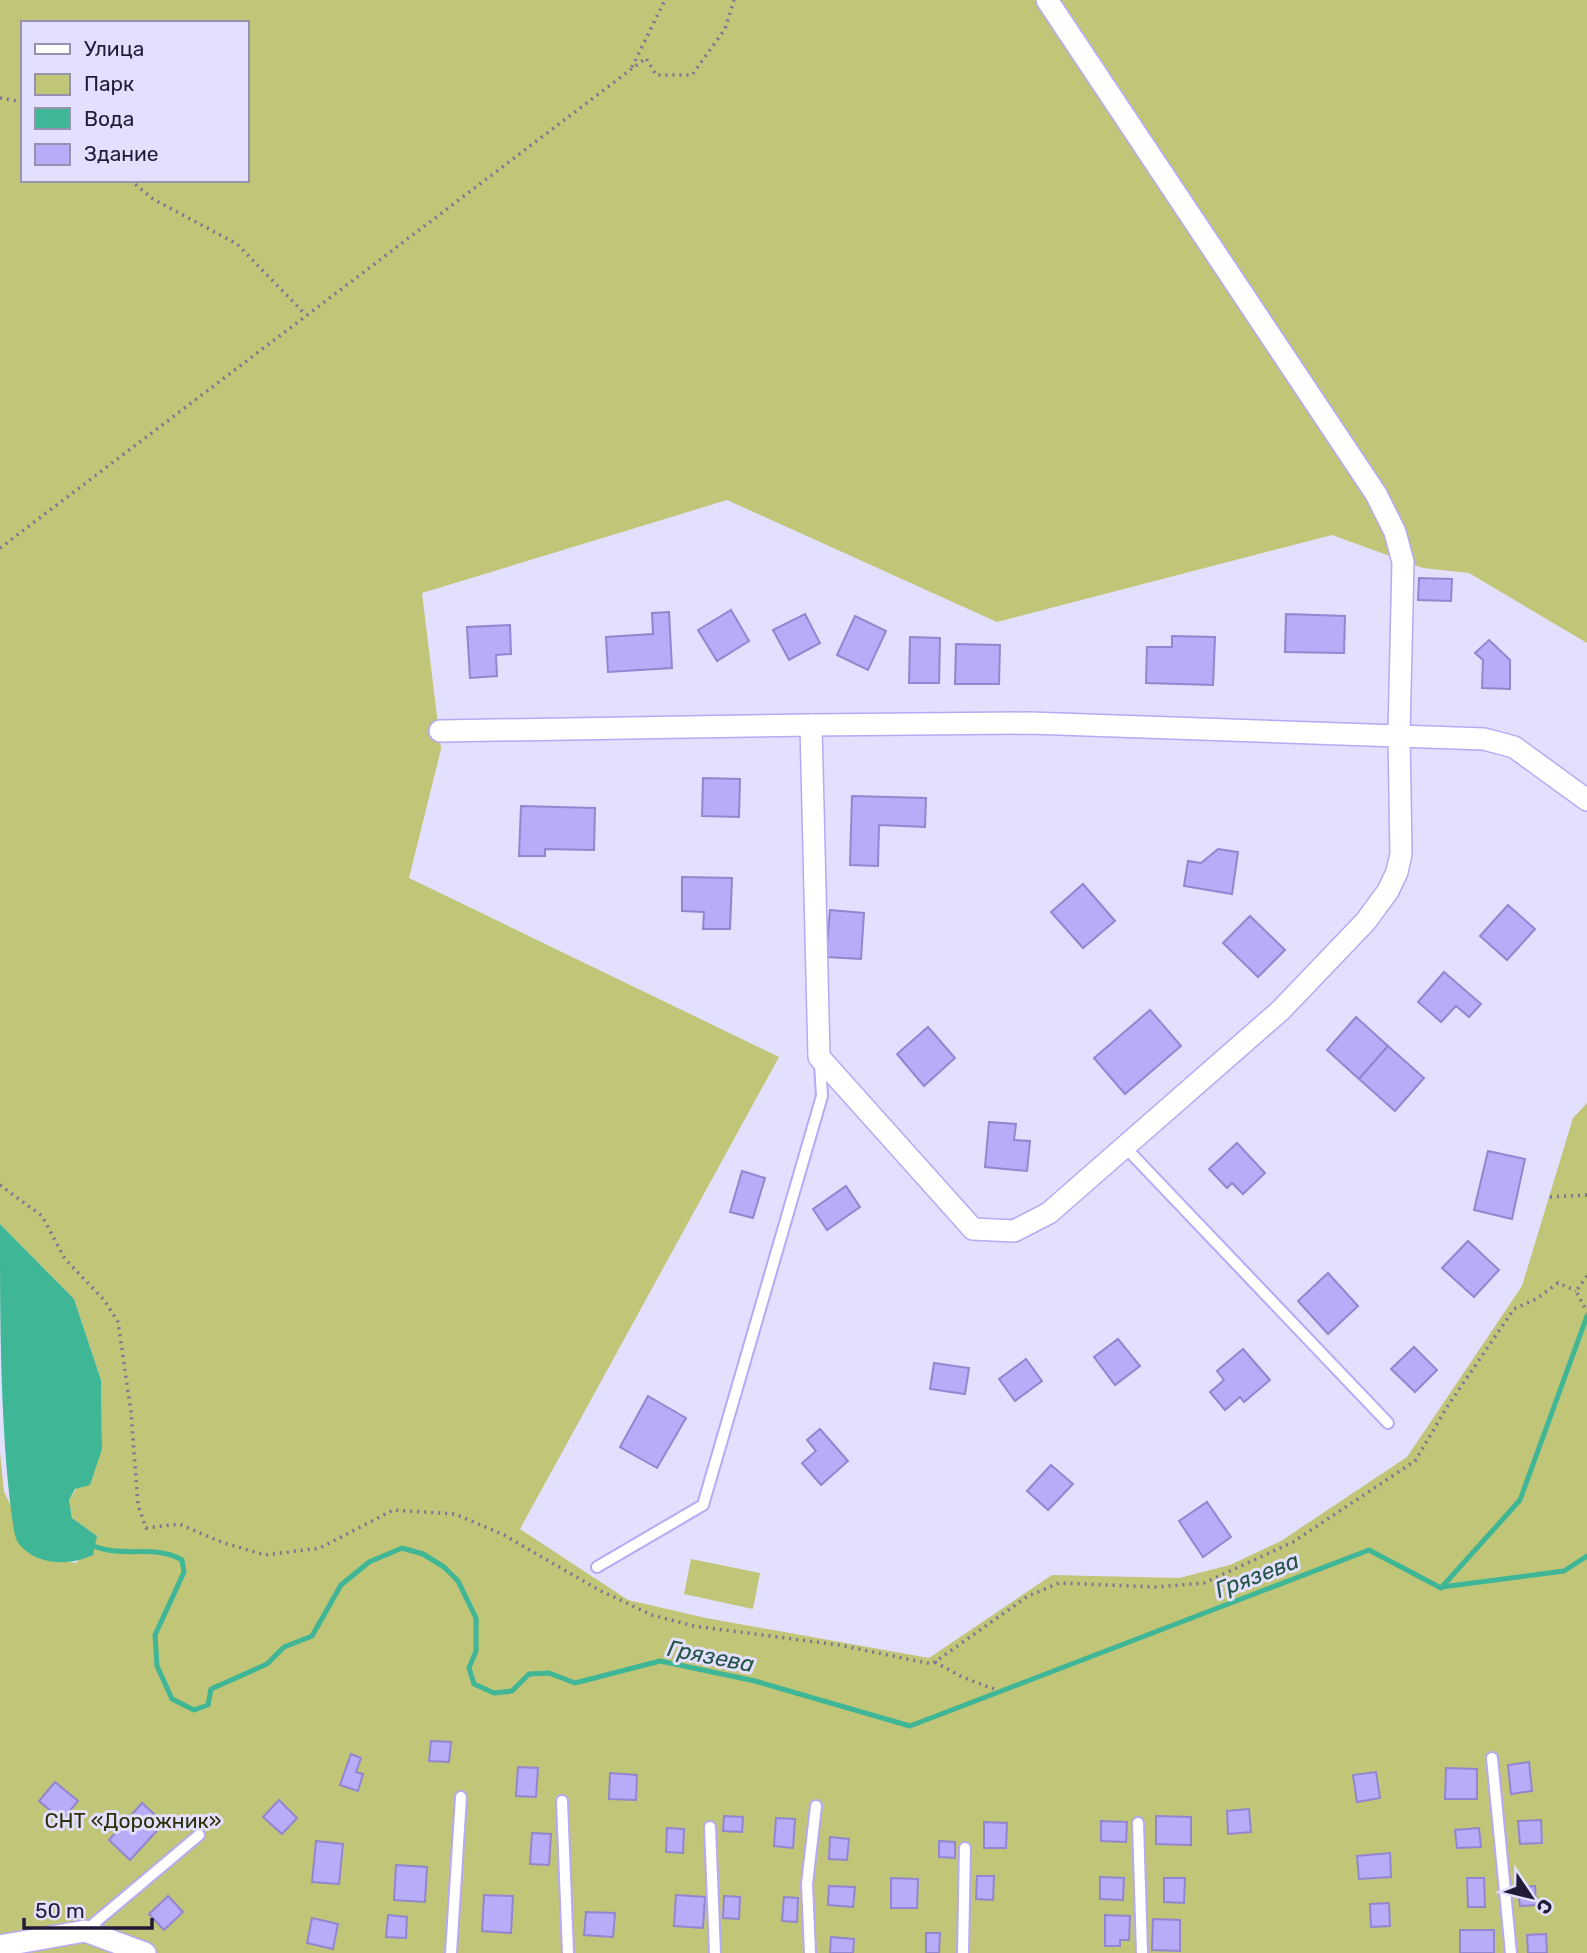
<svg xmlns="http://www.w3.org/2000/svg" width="1587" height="1953" font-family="Rubik,sans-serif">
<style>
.green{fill:#c1c577;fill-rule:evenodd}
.water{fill:#3fb695}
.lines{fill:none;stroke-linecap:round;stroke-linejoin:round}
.stream{stroke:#3fb695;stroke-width:5}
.building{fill:#b8abf7;stroke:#9386d0;stroke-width:2}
.service-casing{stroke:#b6a9f5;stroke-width:14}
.minor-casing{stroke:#b6a9f5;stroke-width:24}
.path{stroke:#7a7593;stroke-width:3.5;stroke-dasharray:2 5;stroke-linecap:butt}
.service{stroke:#fff;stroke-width:10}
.minor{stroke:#fff;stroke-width:21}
.labels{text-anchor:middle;stroke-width:6;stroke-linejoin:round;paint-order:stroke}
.park-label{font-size:21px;fill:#2e2f06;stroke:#e3dffe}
.water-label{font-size:23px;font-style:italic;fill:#245546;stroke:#e3dffe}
</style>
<rect width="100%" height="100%" fill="#e3dffe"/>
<g class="green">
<path d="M 0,0 L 1587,0 L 1587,643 L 1469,573 L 1423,568 L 1332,535 L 997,622 L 727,500 L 422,593 L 441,749 L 409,878 L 779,1057 L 520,1529 L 628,1600 L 706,1618 L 929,1658 L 1052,1575 L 1179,1578 L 1230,1565 L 1281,1541 L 1407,1457 L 1522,1286 L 1573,1118 L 1587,1103 L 1587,1953 L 0,1953 L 0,1452 L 4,1492 L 37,1558 L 76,1563 L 97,1536 L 72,1518 L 69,1500 L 102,1449 L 101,1380 L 74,1299 L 0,1224 ZM 23,23 L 247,23 L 247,180 L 23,180 Z"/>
<polygon points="691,1559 760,1573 753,1609 684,1594"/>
</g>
<path class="water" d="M 0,1224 L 74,1299 L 101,1380 L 102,1449 L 90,1485 L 75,1489 L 69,1500 L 72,1518 L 97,1536 L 93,1555 C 70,1566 37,1566 19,1544 C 15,1539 14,1530 13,1524 C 0,1434 0,1318 0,1224 Z"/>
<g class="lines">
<g class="stream">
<path d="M 89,1544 C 122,1560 152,1543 182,1560 L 184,1572 L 155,1635 L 157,1666 L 172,1699 L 194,1710 L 208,1705 L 211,1689 L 267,1664 L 284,1647 L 312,1636 L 341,1585 L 369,1562 L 402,1548 L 423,1554 L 444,1567 L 458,1581 L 476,1618 L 476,1651 L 469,1668 L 474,1684 L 494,1693 L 512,1691 L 529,1674 L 549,1673 L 575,1683 L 660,1661 L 755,1681 L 910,1726 L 1369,1550 L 1441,1588 L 1520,1500 L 1587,1316"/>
<polyline points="1442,1587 1564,1571 1587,1556"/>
</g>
</g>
<g class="building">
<polygon points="1419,578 1452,579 1451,601 1418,600"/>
<polygon points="731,610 749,641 717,661 698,630"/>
<polygon points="669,612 672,668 608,672 606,637 653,634 652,613"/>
<polygon points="805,614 820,643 789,660 773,630"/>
<polygon points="1286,614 1345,616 1344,653 1285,652"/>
<polygon points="855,616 886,631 868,670 837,655"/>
<polygon points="510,625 511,654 496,655 497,676 470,678 467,627"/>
<polygon points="1172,636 1215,637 1213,685 1146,683 1147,647 1172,647"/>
<polygon points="910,637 940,638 939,683 909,683"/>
<polygon points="1489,640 1510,660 1510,689 1482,688 1483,660 1475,653"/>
<polygon points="956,644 1000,645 999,684 955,684"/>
<polygon points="703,778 740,779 739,817 702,816"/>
<polygon points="852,796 926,798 925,827 879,825 878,866 850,865"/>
<polygon points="521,806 595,808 594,850 545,849 545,856 519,856"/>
<polygon points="1218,849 1238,852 1232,894 1184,886 1188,861 1201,863"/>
<polygon points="682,877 732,878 730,929 703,929 704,912 682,911"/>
<polygon points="1083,884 1115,921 1083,948 1051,912"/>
<polygon points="1508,905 1535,929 1507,960 1480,936"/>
<polygon points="830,910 864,913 861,959 826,957"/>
<polygon points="1250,916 1285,950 1258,977 1223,943"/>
<polygon points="1444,972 1481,1004 1469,1017 1456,1006 1441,1022 1418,1002"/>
<polygon points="1150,1010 1181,1046 1125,1094 1094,1058"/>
<polygon points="1356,1017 1388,1046 1359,1079 1327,1050"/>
<polygon points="928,1027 955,1058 924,1086 897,1054"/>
<polygon points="1388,1046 1424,1078 1395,1111 1359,1079"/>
<polygon points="989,1122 1016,1124 1014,1140 1030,1141 1027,1171 985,1167"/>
<polygon points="1237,1143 1265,1173 1243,1194 1232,1183 1227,1188 1209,1169"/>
<polygon points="1488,1151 1525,1159 1512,1219 1474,1210"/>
<polygon points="742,1171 765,1178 753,1218 730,1212"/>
<polygon points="846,1186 860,1207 827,1230 813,1209"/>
<polygon points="1468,1241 1499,1270 1474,1297 1442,1268"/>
<polygon points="1328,1273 1358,1306 1328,1334 1298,1301"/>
<polygon points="1118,1339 1140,1366 1115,1385 1094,1357"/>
<polygon points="1414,1347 1437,1370 1415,1392 1391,1369"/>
<polygon points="1243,1349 1270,1380 1244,1402 1240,1397 1225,1410 1210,1392 1224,1380 1217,1371"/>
<polygon points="1026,1359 1042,1381 1015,1401 999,1379"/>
<polygon points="934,1363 969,1368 965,1394 930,1389"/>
<polygon points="648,1396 686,1418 657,1468 620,1447"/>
<polygon points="820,1429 848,1461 821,1485 802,1463 816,1451 807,1440"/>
<polygon points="1051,1465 1073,1484 1048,1510 1027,1491"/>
<polygon points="1207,1502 1231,1537 1203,1557 1179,1521"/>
<polygon points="431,1741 451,1742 449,1762 429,1761"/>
<polygon points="351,1754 361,1758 356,1772 363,1774 358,1791 340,1785"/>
<polygon points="1529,1762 1532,1791 1511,1794 1508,1765"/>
<polygon points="518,1767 538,1768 536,1797 516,1796"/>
<polygon points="1446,1768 1477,1769 1477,1799 1445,1799"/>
<polygon points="1376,1772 1380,1798 1357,1802 1353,1775"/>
<polygon points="610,1773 637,1775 636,1800 609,1799"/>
<polygon points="55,1782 78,1801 62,1820 39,1801"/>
<polygon points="279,1800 297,1818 282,1834 263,1817"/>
<polygon points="142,1803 164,1823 130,1860 109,1840"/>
<polygon points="1249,1809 1251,1832 1228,1834 1227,1811"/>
<polygon points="724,1816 743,1817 742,1832 723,1831"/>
<polygon points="1156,1816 1191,1817 1191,1845 1156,1844"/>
<polygon points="776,1818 795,1819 793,1848 774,1846"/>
<polygon points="1541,1820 1542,1843 1520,1844 1518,1821"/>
<polygon points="1101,1821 1127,1822 1126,1842 1101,1841"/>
<polygon points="984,1822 1007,1823 1006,1848 984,1848"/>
<polygon points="667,1828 684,1829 683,1853 666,1852"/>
<polygon points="1479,1828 1481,1847 1457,1848 1455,1830"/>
<polygon points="532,1833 551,1834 549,1865 530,1864"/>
<polygon points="830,1837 849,1839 847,1860 829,1859"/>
<polygon points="316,1841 343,1844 339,1884 312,1882"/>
<polygon points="939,1841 955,1842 955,1858 939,1857"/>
<polygon points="1390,1853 1391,1877 1359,1879 1357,1856"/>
<polygon points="396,1865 427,1867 425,1902 394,1900"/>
<polygon points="977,1876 994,1876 993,1900 976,1899"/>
<polygon points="1100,1877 1124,1878 1123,1900 1100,1899"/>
<polygon points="891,1878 918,1879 917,1908 891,1908"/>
<polygon points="1164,1878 1185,1878 1184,1903 1164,1902"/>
<polygon points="1467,1878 1484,1878 1485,1907 1468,1907"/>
<polygon points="829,1886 855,1887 853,1907 828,1905"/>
<polygon points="1535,1886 1536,1905 1520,1906 1518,1887"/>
<polygon points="484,1895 513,1896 511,1933 482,1931"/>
<polygon points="676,1895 705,1897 703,1928 674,1926"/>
<polygon points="168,1896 183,1912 164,1930 149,1914"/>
<polygon points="724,1896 740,1897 739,1919 723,1918"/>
<polygon points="784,1897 798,1898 797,1922 782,1921"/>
<polygon points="1389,1903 1390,1926 1371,1927 1370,1904"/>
<polygon points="586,1912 615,1913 613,1937 584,1935"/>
<polygon points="388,1915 407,1917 406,1938 386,1937"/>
<polygon points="1105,1915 1130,1916 1129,1940 1120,1940 1120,1946 1105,1946"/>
<polygon points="312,1918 338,1924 333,1949 307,1943"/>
<polygon points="1153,1919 1180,1920 1180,1951 1152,1950"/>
<rect x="1460" y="1930" width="34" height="23"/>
<polygon points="926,1933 940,1933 939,1953 926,1953"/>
<polygon points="1546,1934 1547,1953 1528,1953 1527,1935"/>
<polygon points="831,1937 854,1939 853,1953 830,1953"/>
</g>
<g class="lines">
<defs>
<g id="service">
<polyline points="1125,1147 1388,1423"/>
<polyline points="597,1567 703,1505 822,1096 820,1063"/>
<polyline points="1492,1758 1511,1953"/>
<polyline points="562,1801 568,1953"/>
<polyline points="1138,1823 1142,1953"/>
<polyline points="710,1827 715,1953"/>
<polyline points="85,1931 199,1835"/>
<polyline points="451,1953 461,1797"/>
<polyline points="810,1953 807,1884 816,1806"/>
<polyline points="963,1953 965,1848"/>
</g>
<g id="minor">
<polyline points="811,725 1030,723 1484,739 1514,747 1587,800"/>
<polyline points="440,731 811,725 819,1057 973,1229 1014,1231 1049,1213 1281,1010 1366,921 1388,891 1397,872 1401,854 1399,734 1403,562 1395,532 1376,494 1047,0"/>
<polyline points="0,1946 85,1931 145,1953"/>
</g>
</defs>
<use href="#service" class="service-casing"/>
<use href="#minor" class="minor-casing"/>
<g class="path">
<polyline points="632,67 665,0"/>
<polyline points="0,98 23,102"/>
<polyline points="130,180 153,199 237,244 306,315"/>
<polyline points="0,548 646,58 656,75 692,75 725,29 734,0"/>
<polyline points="0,1185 42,1216 65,1259 104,1300 118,1322 131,1412 138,1505 146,1528 179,1524 221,1542 265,1555 320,1548 393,1510 455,1514 504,1535 599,1590 652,1615 694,1626 839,1645 932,1664 1028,1596 1059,1583 1157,1587 1204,1583 1293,1542 1415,1461 1449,1404 1514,1309 1536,1299 1558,1283 1576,1291"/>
<polyline points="1550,1197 1587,1195"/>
<polyline points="1587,1276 1576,1291 1587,1312"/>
<polyline points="935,1662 962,1677 994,1689"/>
</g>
<use href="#service" class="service"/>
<use href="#minor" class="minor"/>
</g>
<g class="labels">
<g class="park-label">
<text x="133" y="1828">СНТ «Дорожник»</text>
</g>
<g class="water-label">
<text transform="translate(1257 1575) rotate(-21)" y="8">Грязева</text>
<text transform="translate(711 1656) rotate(11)" y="8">Грязева</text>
</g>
</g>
<rect x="21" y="21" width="228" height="161" fill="#e3dffe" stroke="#9591af" stroke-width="2"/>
<rect x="35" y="44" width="35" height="10" fill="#ffffff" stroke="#9591af" stroke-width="2"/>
<text x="84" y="56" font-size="21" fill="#211b38">Улица</text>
<rect x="35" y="74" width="35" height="21" fill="#c1c577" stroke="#9591af" stroke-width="2"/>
<text x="84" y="91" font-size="21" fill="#211b38">Парк</text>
<rect x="35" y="108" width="35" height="21" fill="#3fb695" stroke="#9591af" stroke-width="2"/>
<text x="84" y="126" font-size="21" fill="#211b38">Вода</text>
<rect x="35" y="144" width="35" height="21" fill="#b8abf7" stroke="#9591af" stroke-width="2"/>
<text x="84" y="161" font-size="21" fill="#211b38">Здание</text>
<g transform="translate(1531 1897) rotate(125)" stroke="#e3dffe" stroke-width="5" paint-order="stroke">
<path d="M0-5L12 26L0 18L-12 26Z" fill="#211b38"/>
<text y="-10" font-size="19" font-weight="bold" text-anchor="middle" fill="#211b38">С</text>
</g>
<path d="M24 1918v10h128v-10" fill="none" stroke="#211b38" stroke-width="3.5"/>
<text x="35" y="1918" font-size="21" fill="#211b38" stroke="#e3dffe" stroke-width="5" paint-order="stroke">50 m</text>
</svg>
